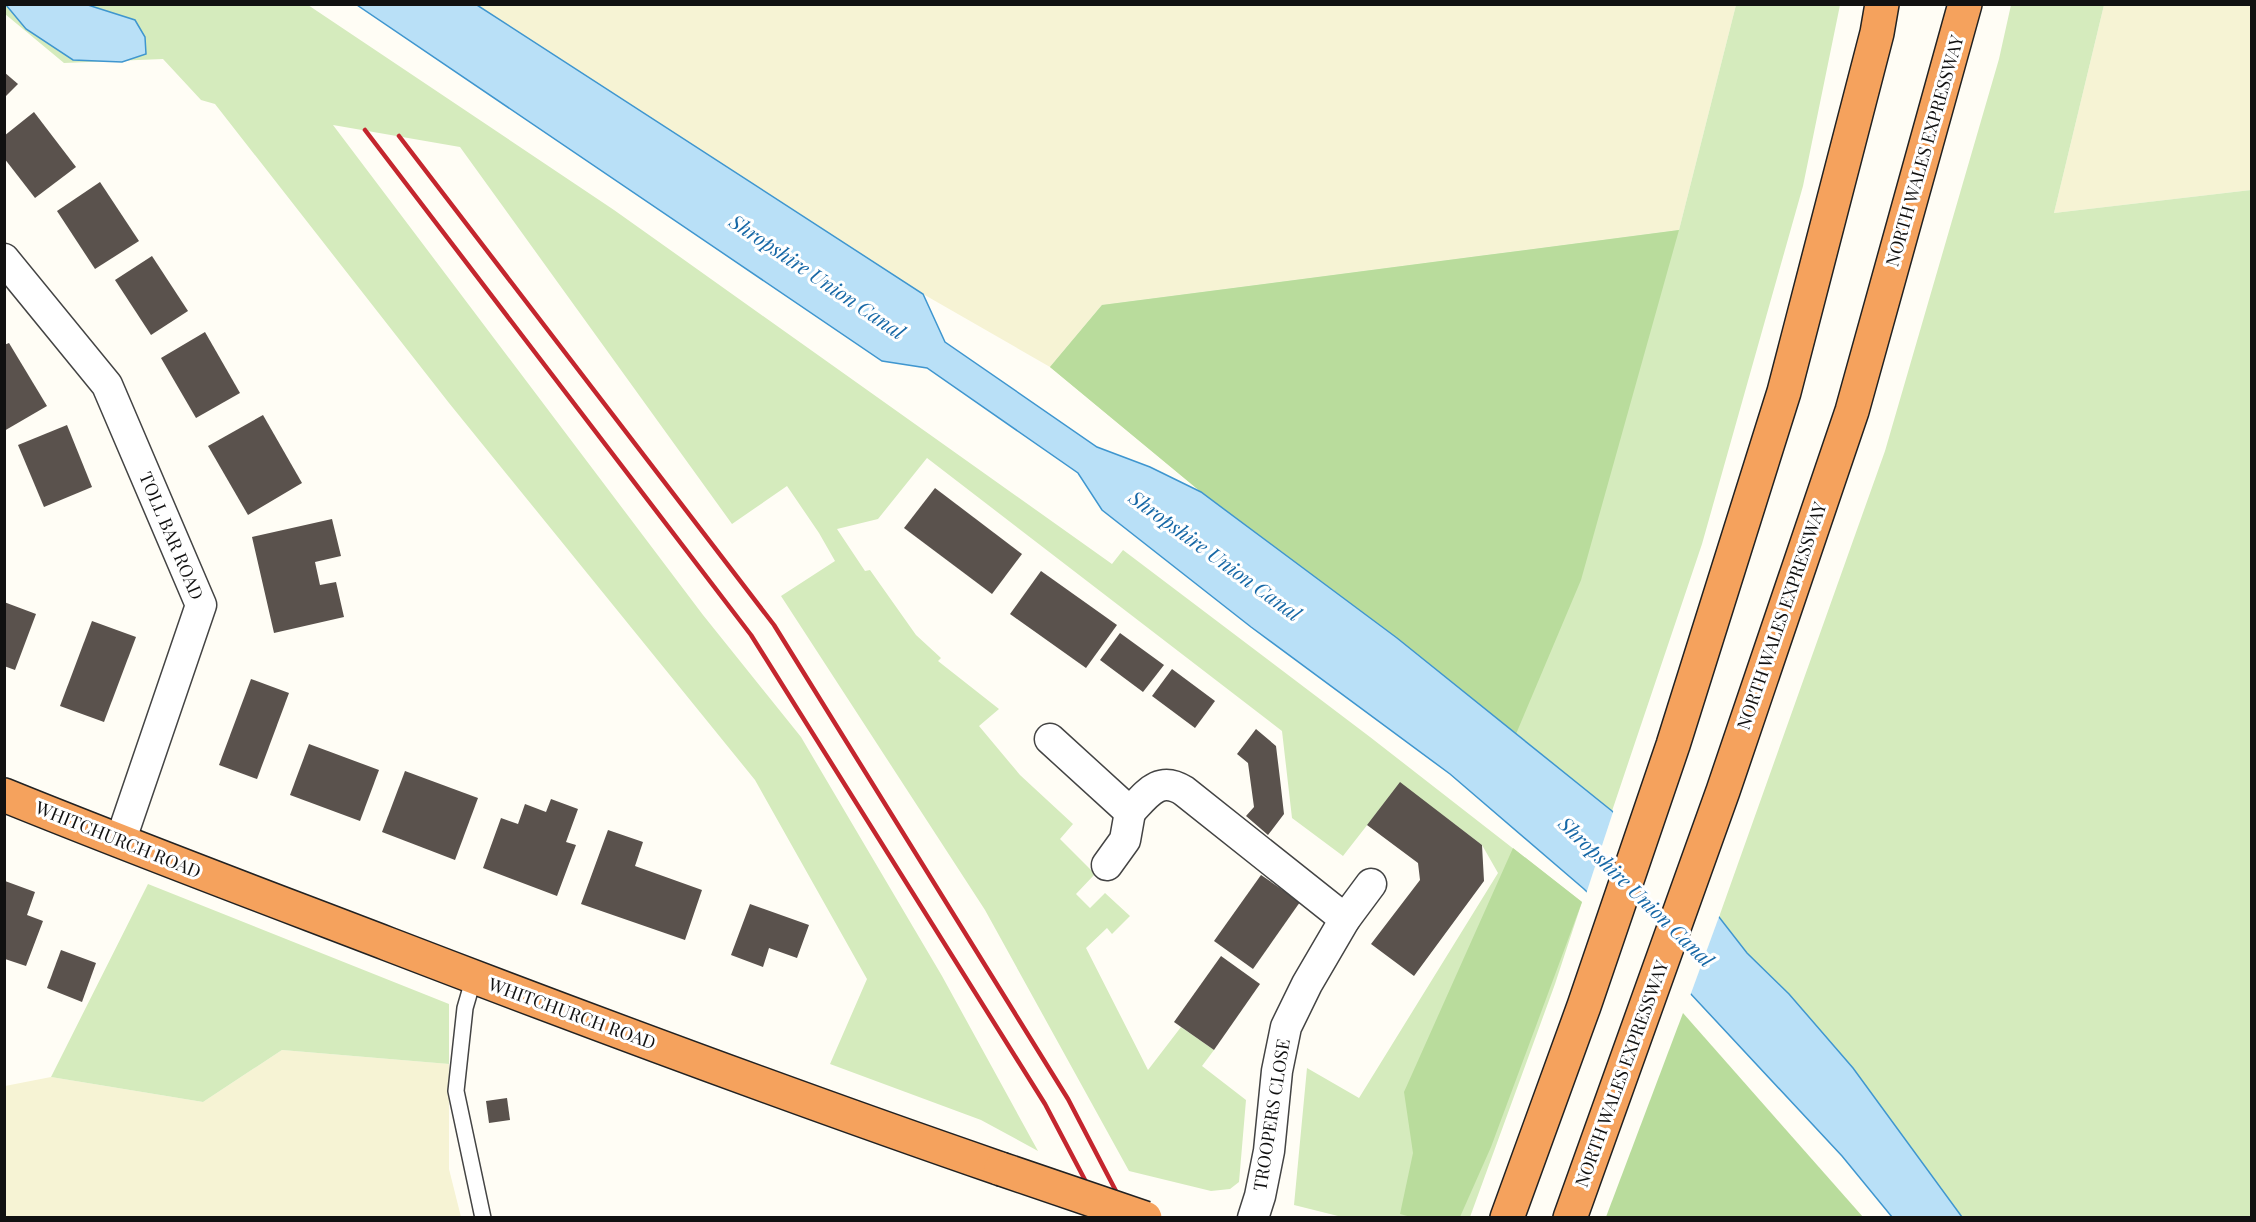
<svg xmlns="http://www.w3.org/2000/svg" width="2256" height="1222" font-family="'Playfair Display',serif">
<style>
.farmland{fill:#f6f3d4}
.green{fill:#d5ebbd}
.forest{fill:#b9dc9c}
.water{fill:#b9e0f7;stroke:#3f96cf;stroke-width:1.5}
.pier{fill:#fffdf5}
.building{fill:#5a524d}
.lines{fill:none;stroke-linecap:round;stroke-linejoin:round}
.lane-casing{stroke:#444;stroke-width:18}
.street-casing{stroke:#444;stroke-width:33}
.highway-casing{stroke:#222;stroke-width:36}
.lane{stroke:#fff;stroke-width:15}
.street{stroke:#fff;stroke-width:30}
.highway{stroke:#f5a25d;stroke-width:33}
.rail{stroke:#c4262e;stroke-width:4.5}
.highway-bridge-casing{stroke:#222;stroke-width:36;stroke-linecap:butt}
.highway-bridge{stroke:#f5a25d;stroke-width:33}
.labels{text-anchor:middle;stroke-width:6;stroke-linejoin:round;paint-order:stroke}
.street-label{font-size:18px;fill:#111;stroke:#fff}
.water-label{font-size:20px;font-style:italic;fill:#1768a6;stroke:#fff}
</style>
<rect width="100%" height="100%" fill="#fffdf5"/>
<g class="farmland">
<polygon points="477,5 1736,5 1679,230 1102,305 1050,367 923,294"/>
<polygon points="2104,5 2251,5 2251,190 2054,213"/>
<polygon points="282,1050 449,1064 449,1169 461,1217 5,1218 5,1086 51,1077 203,1102"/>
</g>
<g class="green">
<polygon points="4,5 308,5 614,210 1112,564 1123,550 1370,737 1582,902 1555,984 1470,1217 1342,1217 1294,1205 1307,1068 1359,1098 1498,873 1482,845 1400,783 1343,856 1292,818 1282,731 927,458 878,519 837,529 865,571 870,570 916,635 941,658 938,661 999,709 979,726 1020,775 1073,824 1060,839 1095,874 1076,894 1090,908 1105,893 1130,916 1112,934 1107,928 1086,948 1148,1070 1181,1027 1214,1050 1202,1066 1246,1100 1239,1182 1230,1189 1211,1191 1129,1171 985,910 781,596 835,561 819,533 787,486 732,524 460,147 333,125 703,615 801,737 942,976 1038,1151 981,1120 830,1064 867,979 755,780 449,403 215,104 201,100 163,59 64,63 5,14"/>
<polygon points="1736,5 1840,5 1803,186 1702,544 1612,811 1397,638 1201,492 1050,367 1102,305 1679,230"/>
<polygon points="2011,5 2104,5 2054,213 2251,190 2251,1217 1962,1217 1853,1068 1789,994 1747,953 1719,917 1885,451 1999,59"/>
<polygon points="148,884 449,1004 449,1064 282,1050 203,1102 51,1077"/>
</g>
<g class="forest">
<polygon points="1679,230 1581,580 1516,734 1397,638 1201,492 1050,367 1102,305"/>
<polygon points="1513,848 1582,902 1491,1147 1460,1217 1411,1217 1400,1214 1413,1153 1404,1092"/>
<polygon points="1683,1013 1863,1217 1606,1217"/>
</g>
<g class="water">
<polygon points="6,5 88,5 135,20 145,37 146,54 122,62 73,60 26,29"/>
<polygon points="357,5 477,5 923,294 945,342 1097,447 1150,467 1201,492 1397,638 1612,811 1719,917 1747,953 1789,994 1853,1068 1962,1217 1892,1217 1842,1156 1689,992 1584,889 1450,774 1251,627 1102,510 1078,473 927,368 882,361"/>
</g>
<polygon class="pier" points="1614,809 1720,914 1690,996 1586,894"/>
<g class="building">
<polygon points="4,72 18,84 4,98"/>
<polygon points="34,112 76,167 35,198 4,158 4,136"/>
<polygon points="100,182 139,241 95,269 57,211"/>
<polygon points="152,256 188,311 151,335 115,280"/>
<polygon points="205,332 240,393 196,418 161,358"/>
<polygon points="9,343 47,406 4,431 4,345"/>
<polygon points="263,415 302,483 248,515 208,446"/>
<polygon points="67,425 92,487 44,507 18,445"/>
<polygon points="935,488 1022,554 992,594 904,528"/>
<polygon points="332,519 341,556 315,562 320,585 336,582 344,617 274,633 252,537"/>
<polygon points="1041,571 1117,625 1086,668 1010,614"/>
<polygon points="4,602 36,614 15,670 4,666"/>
<polygon points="92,621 136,637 104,722 60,706"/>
<polygon points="1120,633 1164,665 1143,692 1100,660"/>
<polygon points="1172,669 1215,701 1195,728 1152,696"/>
<polygon points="251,679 289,693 257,779 219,765"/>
<polygon points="1256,729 1276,746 1280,779 1284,814 1268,835 1246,816 1254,807 1248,763 1237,754"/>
<polygon points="309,744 379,770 360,821 290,795"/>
<polygon points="405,771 478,798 455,860 382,832"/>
<polygon points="1400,782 1482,845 1484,881 1414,976 1371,944 1420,880 1418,863 1367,825"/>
<polygon points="551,799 578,809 566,842 576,845 557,896 483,868 501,818 518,824 525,804 546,812"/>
<polygon points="608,830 643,842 635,866 702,890 685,940 581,904"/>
<polygon points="1261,875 1300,902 1253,969 1214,941"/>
<polygon points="5,881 35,892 27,915 43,921 26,966 5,959"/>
<polygon points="750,904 809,925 797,958 769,948 763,967 731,955"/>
<polygon points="61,950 96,963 82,1002 47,988"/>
<polygon points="1221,956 1260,984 1214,1050 1174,1022"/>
<polygon points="507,1098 510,1120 489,1123 486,1101"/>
</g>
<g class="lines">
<defs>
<polyline id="lane" points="474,977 465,1008 456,1091 483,1218"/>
<g id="street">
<polyline points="4,259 107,385 201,605 120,842"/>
<path d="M 1050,739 L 1130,812 C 1147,794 1159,775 1184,791 L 1345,919"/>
<polyline points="1107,865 1125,840 1130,812"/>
<polyline points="1253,1218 1260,1196 1269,1151 1277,1071 1286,1027 1307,984 1345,919 1371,884"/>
</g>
<g id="highway">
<path d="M 4,795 C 132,847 260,895 388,944 C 591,1022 795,1098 1001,1169"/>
<polyline points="1507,1218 1584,1006 1673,745 1784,392 1877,33 1882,4"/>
<polyline points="1570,1218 1723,791 1852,411 1965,4"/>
</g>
</defs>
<use href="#lane" class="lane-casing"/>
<use href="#street" class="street-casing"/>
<use href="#highway" class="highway-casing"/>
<use href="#lane" class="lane"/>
<use href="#street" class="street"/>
<use href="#highway" class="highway"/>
<g class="rail">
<polyline points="365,130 751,635 1045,1104 1105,1218"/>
<polyline points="399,136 774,625 1068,1099 1130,1218"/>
</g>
<defs>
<polyline id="highway-bridge" points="1001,1169 1145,1218"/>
</defs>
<use href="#highway-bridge" class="highway-bridge-casing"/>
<use href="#highway-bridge" class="highway-bridge"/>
</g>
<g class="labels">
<g class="street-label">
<text transform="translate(1925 151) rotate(-74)" y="6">NORTH WALES EXPRESSWAY</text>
<text transform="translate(171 536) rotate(67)" y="6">TOLL BAR ROAD</text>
<text transform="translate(1782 616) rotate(-71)" y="6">NORTH WALES EXPRESSWAY</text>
<text transform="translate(118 840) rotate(22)" y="6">WHITCHURCH ROAD</text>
<text transform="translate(572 1014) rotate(20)" y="6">WHITCHURCH ROAD</text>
<text transform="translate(1622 1074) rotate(-70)" y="6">NORTH WALES EXPRESSWAY</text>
<text transform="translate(1272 1115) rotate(-81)" y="6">TROOPERS CLOSE</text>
</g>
<g class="water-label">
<text transform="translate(817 277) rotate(34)" y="7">Shropshire Union Canal</text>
<text transform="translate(1215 556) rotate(36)" y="7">Shropshire Union Canal</text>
<text transform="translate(1636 892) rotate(44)" y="7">Shropshire Union Canal</text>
</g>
</g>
<rect width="2256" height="1222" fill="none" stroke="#111111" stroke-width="12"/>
</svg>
